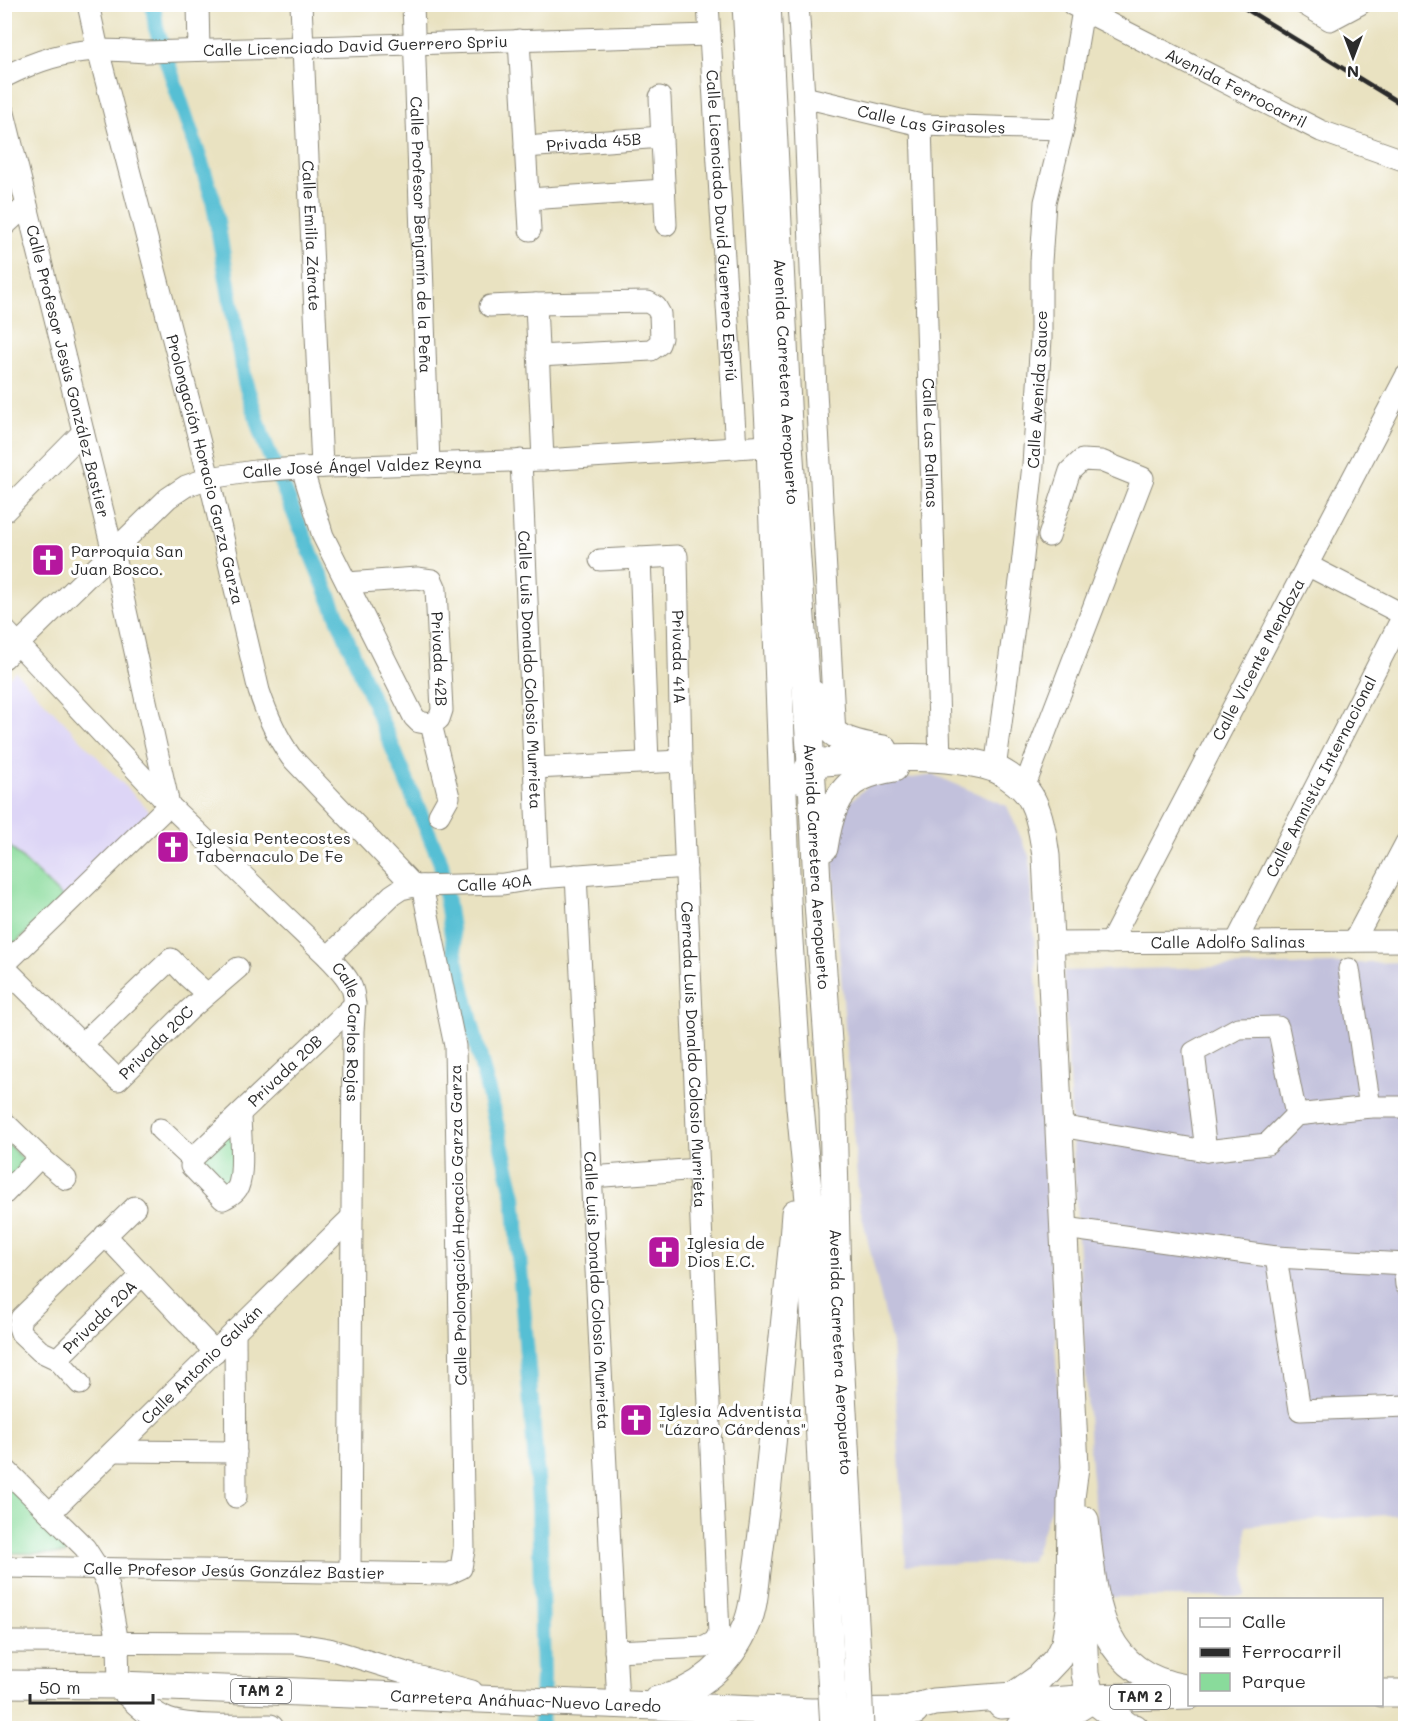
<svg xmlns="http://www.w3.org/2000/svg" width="1410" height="1733" font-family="Mali,sans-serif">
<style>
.built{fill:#ddd5f6}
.industrial{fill:#c2c1dc}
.green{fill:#89db9b;stroke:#5a8363;stroke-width:1.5}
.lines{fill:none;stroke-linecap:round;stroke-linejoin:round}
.canal{stroke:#57bfd4;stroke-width:16}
.minor-casing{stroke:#8a8676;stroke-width:23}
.major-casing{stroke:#8a8676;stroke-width:29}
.minor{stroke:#fff;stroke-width:21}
.major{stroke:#fff;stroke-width:27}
.rail{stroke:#2b2b2b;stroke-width:4.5}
.major-bridge-casing{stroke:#8a8676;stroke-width:29;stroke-linecap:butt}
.major-bridge{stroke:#fff;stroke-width:27}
.labels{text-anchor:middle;stroke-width:6;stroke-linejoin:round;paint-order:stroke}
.shield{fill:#fff;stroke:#6b6b6b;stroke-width:1.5}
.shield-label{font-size:15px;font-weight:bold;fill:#2b2b2b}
.street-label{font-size:16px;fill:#2b2b2b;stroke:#fff}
.poi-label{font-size:16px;fill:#2b2b2b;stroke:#fff;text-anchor:start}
</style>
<rect width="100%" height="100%" fill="#fff"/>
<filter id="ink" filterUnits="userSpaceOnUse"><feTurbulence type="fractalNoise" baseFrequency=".0167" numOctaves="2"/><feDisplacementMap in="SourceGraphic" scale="12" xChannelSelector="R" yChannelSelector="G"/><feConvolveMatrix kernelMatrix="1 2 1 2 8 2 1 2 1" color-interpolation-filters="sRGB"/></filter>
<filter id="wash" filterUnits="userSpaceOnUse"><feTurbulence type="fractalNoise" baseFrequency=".008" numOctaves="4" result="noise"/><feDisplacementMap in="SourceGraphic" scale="24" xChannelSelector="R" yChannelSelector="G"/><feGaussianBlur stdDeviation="1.35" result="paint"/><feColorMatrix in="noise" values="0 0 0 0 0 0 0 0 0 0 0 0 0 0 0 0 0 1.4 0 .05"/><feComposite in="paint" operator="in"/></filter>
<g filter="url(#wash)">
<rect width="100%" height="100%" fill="#e9e2c1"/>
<polygon class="built" points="15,671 150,812 63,898 5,841 5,681"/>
<g class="industrial">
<polygon points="934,775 1007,806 1030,858 1062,1476 1032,1561 906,1565 892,1344 859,1203 834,885 833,843 843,808 870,784"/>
<polygon points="1405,962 1405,1514 1293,1521 1246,1526 1245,1597 1105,1597 1091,1468 1063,971"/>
</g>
<g class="green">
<polygon points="4,841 63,898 4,954"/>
<polygon points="240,1114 231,1195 192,1159"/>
<polygon points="4,1140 27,1163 4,1187"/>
<polygon points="4,1482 71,1546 65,1554 5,1553"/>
</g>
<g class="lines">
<polyline class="canal" points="153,4 156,28 213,199 245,382 263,439 441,863 456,961 514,1196 539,1502 543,1676 541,1728"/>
</g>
</g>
<g filter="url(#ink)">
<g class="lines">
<defs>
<g id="minor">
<path id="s1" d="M 88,4 L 98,50 L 209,478 L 259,691 C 267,715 276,736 291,757 L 414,886"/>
<polyline points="198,4 199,50"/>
<path id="s2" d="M 301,4 L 322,467"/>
<path id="s3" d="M 413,4 L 429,464"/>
<path id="s4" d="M 708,4 L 736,448"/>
<polyline points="798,4 804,97 816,391 835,735"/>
<polyline points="1304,4 1330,20 1360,4"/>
<path id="s5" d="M 1073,5 L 1321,131 L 1406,161"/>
<polyline points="519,40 530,230"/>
<path id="s6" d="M 4,77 C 33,62 66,51 99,50 C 114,50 130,51 146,52 L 710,35"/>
<polyline points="660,97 666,225"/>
<path id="s7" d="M 804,97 L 921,125 L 1063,129"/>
<path id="s8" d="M 4,113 L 113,552 L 169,805"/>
<path id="s9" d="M 921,125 L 940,759"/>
<path id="s10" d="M 525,147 L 662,137"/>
<polyline points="529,199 664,190"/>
<polyline points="4,226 27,205"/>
<polyline points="536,304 543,460"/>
<polyline points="490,306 536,304 648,302 656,307 660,314 661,338 659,344 651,350 538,356"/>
<path id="s11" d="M 521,460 L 539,878"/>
<polyline points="302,468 323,536 414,717 419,722 431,724"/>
<polyline points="4,512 83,432"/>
<polyline points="640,558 648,762"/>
<path id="s12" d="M 600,560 L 677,556 L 681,761 L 719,1634 L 714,1642 L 705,1647 L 615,1651"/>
<polyline points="1307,565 1406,616"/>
<path id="s13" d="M 347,583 L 417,578 L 432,580 L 436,589 L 442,710 L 439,719 L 431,724"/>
<path id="s14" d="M 4,629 L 169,805 L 328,957 C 357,986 356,991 353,1031 L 350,1572"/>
<path id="s15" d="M 4,658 L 168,498 L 186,486 L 209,478 L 255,471 L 299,468 L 543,460 L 784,445"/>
<polyline points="431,724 449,797 439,815"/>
<polyline points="535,768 681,761"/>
<path id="s16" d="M 995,769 L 1022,566 L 1033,465 L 1041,338 L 1041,262 L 1045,202 L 1063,129 L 1083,10"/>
<polyline points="1024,788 1143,478 1101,461 1082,460 1070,471 1049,536"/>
<path id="s17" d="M 576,875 L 618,1704"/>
<polyline points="1354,941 1406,843"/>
<path id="s18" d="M 1236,942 L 1406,610"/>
<path id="s19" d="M 1050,943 L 1406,941"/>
<path id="s20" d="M 1110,943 L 1406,376"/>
<path id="s21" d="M 328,957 L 392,895 L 401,889 L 414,886 L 503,884 L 539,878 L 686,867"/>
<polyline points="4,965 169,805"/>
<path id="s22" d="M 4,967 L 118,1080 L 189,1010 L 238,968"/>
<polyline points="1349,969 1370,1107"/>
<polyline points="82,1044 171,959 188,977 207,994"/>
<polyline points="4,1122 40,1157 66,1179"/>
<polyline points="1060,1126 1206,1151 1267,1144 1296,1115 1370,1107 1406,1107"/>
<path d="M 160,1129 L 192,1159 L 191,1166 L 223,1199 C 229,1196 235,1193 238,1187 C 245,1170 240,1132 240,1114"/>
<polyline points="1206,1151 1194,1052 1238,1028 1278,1027 1296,1115"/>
<path id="s23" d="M 192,1159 L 355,1004"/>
<polyline points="591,1177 699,1169"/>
<polyline points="4,1194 40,1157"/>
<polyline points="1065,1228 1276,1257 1300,1410 1406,1406"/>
<polyline points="105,1235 215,1352"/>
<polyline points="1276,1257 1406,1264"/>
<polyline points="1404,1264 1406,1285"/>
<polyline points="235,1331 236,1497"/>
<path id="s24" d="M 57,1359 L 142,1275"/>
<polyline points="80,1384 57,1359 40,1351 21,1333 19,1327 21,1318 135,1207"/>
<polyline points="114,1451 236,1452"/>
<polyline points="4,1468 85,1548 107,1582 118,1643 119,1685"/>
<path id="s25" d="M 50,1513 L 352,1217"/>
<path id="s26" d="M 4,1567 L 448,1574 L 461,1568 L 464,1550 L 455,1046 L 422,886"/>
<polyline points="4,1642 293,1643 329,1649 413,1675 472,1691"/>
</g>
<g id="major">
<polyline points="746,4 770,446 788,926 800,1107 809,1200 830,1659"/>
<path id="s27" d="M 767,4 L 789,444 L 811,763 L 818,903 L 833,1111 L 838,1323 L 857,1657"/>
<path d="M 813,694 C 824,737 843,743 884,749"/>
<path d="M 802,780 L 811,763 C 868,759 937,751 993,768 C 1002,771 1016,781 1023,788 C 1039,802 1043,836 1046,856 L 1075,1467 L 1071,1498 L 1070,1610 L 1065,1643 L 1057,1659 L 1039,1678 L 1013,1696 L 934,1702 L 898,1712"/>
<path d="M 824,848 C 828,822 835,789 862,777 C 872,772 883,770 894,768"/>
<path d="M 1085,1520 C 1095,1595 1093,1672 1185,1688"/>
<polyline points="1079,1609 1083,1626 1085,1674 1091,1698 1130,1728 1135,1728"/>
<path id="s28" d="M 4,1684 L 119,1685 L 811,1712 L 915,1711"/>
<path d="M 119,1685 C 133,1697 146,1712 163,1720 C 185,1731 244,1728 270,1728"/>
<polyline points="1382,1693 1406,1693"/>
<path d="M 657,1700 C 698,1692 731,1663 747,1624 C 754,1607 755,1588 757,1571 C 760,1548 763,1525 766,1503 C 775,1415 784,1327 793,1240 L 795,1213"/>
<polyline points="1001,1705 1091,1698 1190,1695"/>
<polyline points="1019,1728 1048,1723 1067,1715 1086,1703"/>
</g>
</defs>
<use href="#minor" class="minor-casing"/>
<use href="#major" class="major-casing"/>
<use href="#minor" class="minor"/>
<use href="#major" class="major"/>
<polyline class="rail" points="1238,4 1406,107"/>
<defs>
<g id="major-bridge">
<polyline points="857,1657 860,1728"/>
<polyline points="830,1659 834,1728"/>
</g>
</defs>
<use href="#major-bridge" class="major-bridge-casing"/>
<use href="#major-bridge" class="major-bridge"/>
</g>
</g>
<defs>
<symbol id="church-square" viewBox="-11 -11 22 22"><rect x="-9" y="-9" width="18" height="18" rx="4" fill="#b5179e" stroke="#fff"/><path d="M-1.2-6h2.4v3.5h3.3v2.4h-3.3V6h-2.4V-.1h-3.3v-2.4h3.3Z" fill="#fff"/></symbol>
</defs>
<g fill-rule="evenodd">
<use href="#church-square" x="29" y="541" width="38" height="38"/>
<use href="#church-square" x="154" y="828" width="38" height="38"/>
<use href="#church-square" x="645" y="1233" width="38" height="38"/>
<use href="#church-square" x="617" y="1401" width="38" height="38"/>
</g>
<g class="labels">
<g class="shield">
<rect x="231" y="1679" width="60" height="24" rx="4.5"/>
<rect x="1110" y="1685" width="60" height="24" rx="4.5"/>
</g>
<g class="shield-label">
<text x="261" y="1696">TAM 2</text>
<text x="1140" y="1702">TAM 2</text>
</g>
<g class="street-label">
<text dy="6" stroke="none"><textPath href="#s6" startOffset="356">Calle Licenciado David Guerrero Spriu</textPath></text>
<text dy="6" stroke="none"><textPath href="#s5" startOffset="183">Avenida Ferrocarril</textPath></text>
<text dy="6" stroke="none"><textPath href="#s7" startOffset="130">Calle Las Girasoles</textPath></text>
<text dy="6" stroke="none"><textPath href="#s10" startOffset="69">Privada 45B</textPath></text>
<text dy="6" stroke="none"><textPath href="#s4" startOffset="222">Calle Licenciado David Guerrero Espriú</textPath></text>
<text dy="6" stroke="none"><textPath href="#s3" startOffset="231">Calle Profesor Benjamín de la Peña</textPath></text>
<text dy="6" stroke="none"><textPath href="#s2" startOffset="232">Calle Emilia Zárate</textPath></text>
<text dy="6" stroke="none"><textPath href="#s8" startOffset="266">Calle Profesor Jesús González Bastier</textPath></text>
<text dy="6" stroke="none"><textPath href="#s27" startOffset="378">Avenida Carretera Aeropuerto</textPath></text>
<text dy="6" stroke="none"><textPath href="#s16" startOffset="382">Calle Avenida Sauce</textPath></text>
<text dy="6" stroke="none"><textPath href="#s9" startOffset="318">Calle Las Palmas</textPath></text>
<text dy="6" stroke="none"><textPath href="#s15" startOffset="429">Calle José Ángel Valdez Reyna</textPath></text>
<text dy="6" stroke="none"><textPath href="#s1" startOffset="480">Prolongación Horacio Garza Garza</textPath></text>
<text dy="6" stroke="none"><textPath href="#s12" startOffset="178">Privada 41A</textPath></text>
<text dy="6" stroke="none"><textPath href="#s13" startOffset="165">Privada 42B</textPath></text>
<text dy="6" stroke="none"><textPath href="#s20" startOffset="320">Calle Vicente Mendoza</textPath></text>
<text dy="6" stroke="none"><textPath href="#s11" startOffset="210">Calle Luis Donaldo Colosio Murrieta</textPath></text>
<text dy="6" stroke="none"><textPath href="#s18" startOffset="186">Calle Amnistía Internacional</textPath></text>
<text dy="6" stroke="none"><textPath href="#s27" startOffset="864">Avenida Carretera Aeropuerto</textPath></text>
<text dy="6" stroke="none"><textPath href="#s21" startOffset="194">Calle 40A</textPath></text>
<text dy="6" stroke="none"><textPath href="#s19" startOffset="178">Calle Adolfo Salinas</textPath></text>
<text dy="6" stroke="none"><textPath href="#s14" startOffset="543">Calle Carlos Rojas</textPath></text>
<text dy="6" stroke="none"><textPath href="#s22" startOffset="214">Privada 20C</textPath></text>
<text dy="6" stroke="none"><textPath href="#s12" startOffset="576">Cerrada Luis Donaldo Colosio Murrieta</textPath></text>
<text dy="6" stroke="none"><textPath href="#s23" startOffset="128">Privada 20B</textPath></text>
<text transform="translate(458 1225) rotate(-91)" y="6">Calle Prolongación Horacio Garza Garza</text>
<text dy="6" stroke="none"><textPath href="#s17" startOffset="416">Calle Luis Donaldo Colosio Murrieta</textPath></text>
<text dy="6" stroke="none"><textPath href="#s24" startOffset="60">Privada 20A</textPath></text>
<text dy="6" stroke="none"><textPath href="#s27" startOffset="1350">Avenida Carretera Aeropuerto</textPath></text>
<text dy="6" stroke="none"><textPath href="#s25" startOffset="212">Calle Antonio Galván</textPath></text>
<text dy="6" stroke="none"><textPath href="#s26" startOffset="230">Calle Profesor Jesús González Bastier</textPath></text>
<text dy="6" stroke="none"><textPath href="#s28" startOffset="522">Carretera Anáhuac-Nuevo Laredo</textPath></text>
</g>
<g class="poi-label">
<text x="71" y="557">Parroquia San<tspan x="71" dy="18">Juan Bosco.</tspan></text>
<text x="196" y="844">Iglesia Pentecostes<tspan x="196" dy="18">Tabernaculo De Fe</tspan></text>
<text x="687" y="1249">Iglesia de<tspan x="687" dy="18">Dios E.C.</tspan></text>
<text x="659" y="1417">Iglesia Adventista<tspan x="659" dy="18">"Lázaro Cárdenas"</tspan></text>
</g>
</g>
<rect width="1410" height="1733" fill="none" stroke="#fff" stroke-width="24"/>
<rect x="1188" y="1598" width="195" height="108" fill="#ffffff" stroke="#aaaaaa" stroke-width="1.5"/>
<rect x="1200" y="1618" width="30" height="9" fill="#ffffff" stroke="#aaaaaa" stroke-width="1.5"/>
<text x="1242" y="1628" font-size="18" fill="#2b2b2b">Calle</text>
<rect x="1200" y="1648" width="30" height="9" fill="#2b2b2b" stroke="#aaaaaa" stroke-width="1.5"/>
<text x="1242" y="1658" font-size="18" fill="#2b2b2b">Ferrocarril</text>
<rect x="1200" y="1673" width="30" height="18" fill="#89db9b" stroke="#aaaaaa" stroke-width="1.5"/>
<text x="1242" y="1688" font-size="18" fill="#2b2b2b">Parque</text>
<g transform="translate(1353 57) rotate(180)" stroke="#ffffff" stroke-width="4.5" paint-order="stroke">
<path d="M0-4.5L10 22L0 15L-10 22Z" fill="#2b2b2b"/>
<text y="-9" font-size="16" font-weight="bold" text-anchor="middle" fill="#2b2b2b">N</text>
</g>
<path d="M30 1694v9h123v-9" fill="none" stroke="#2b2b2b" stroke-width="3"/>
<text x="39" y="1694" font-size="18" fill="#2b2b2b" stroke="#ffffff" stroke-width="4.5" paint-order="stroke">50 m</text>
</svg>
